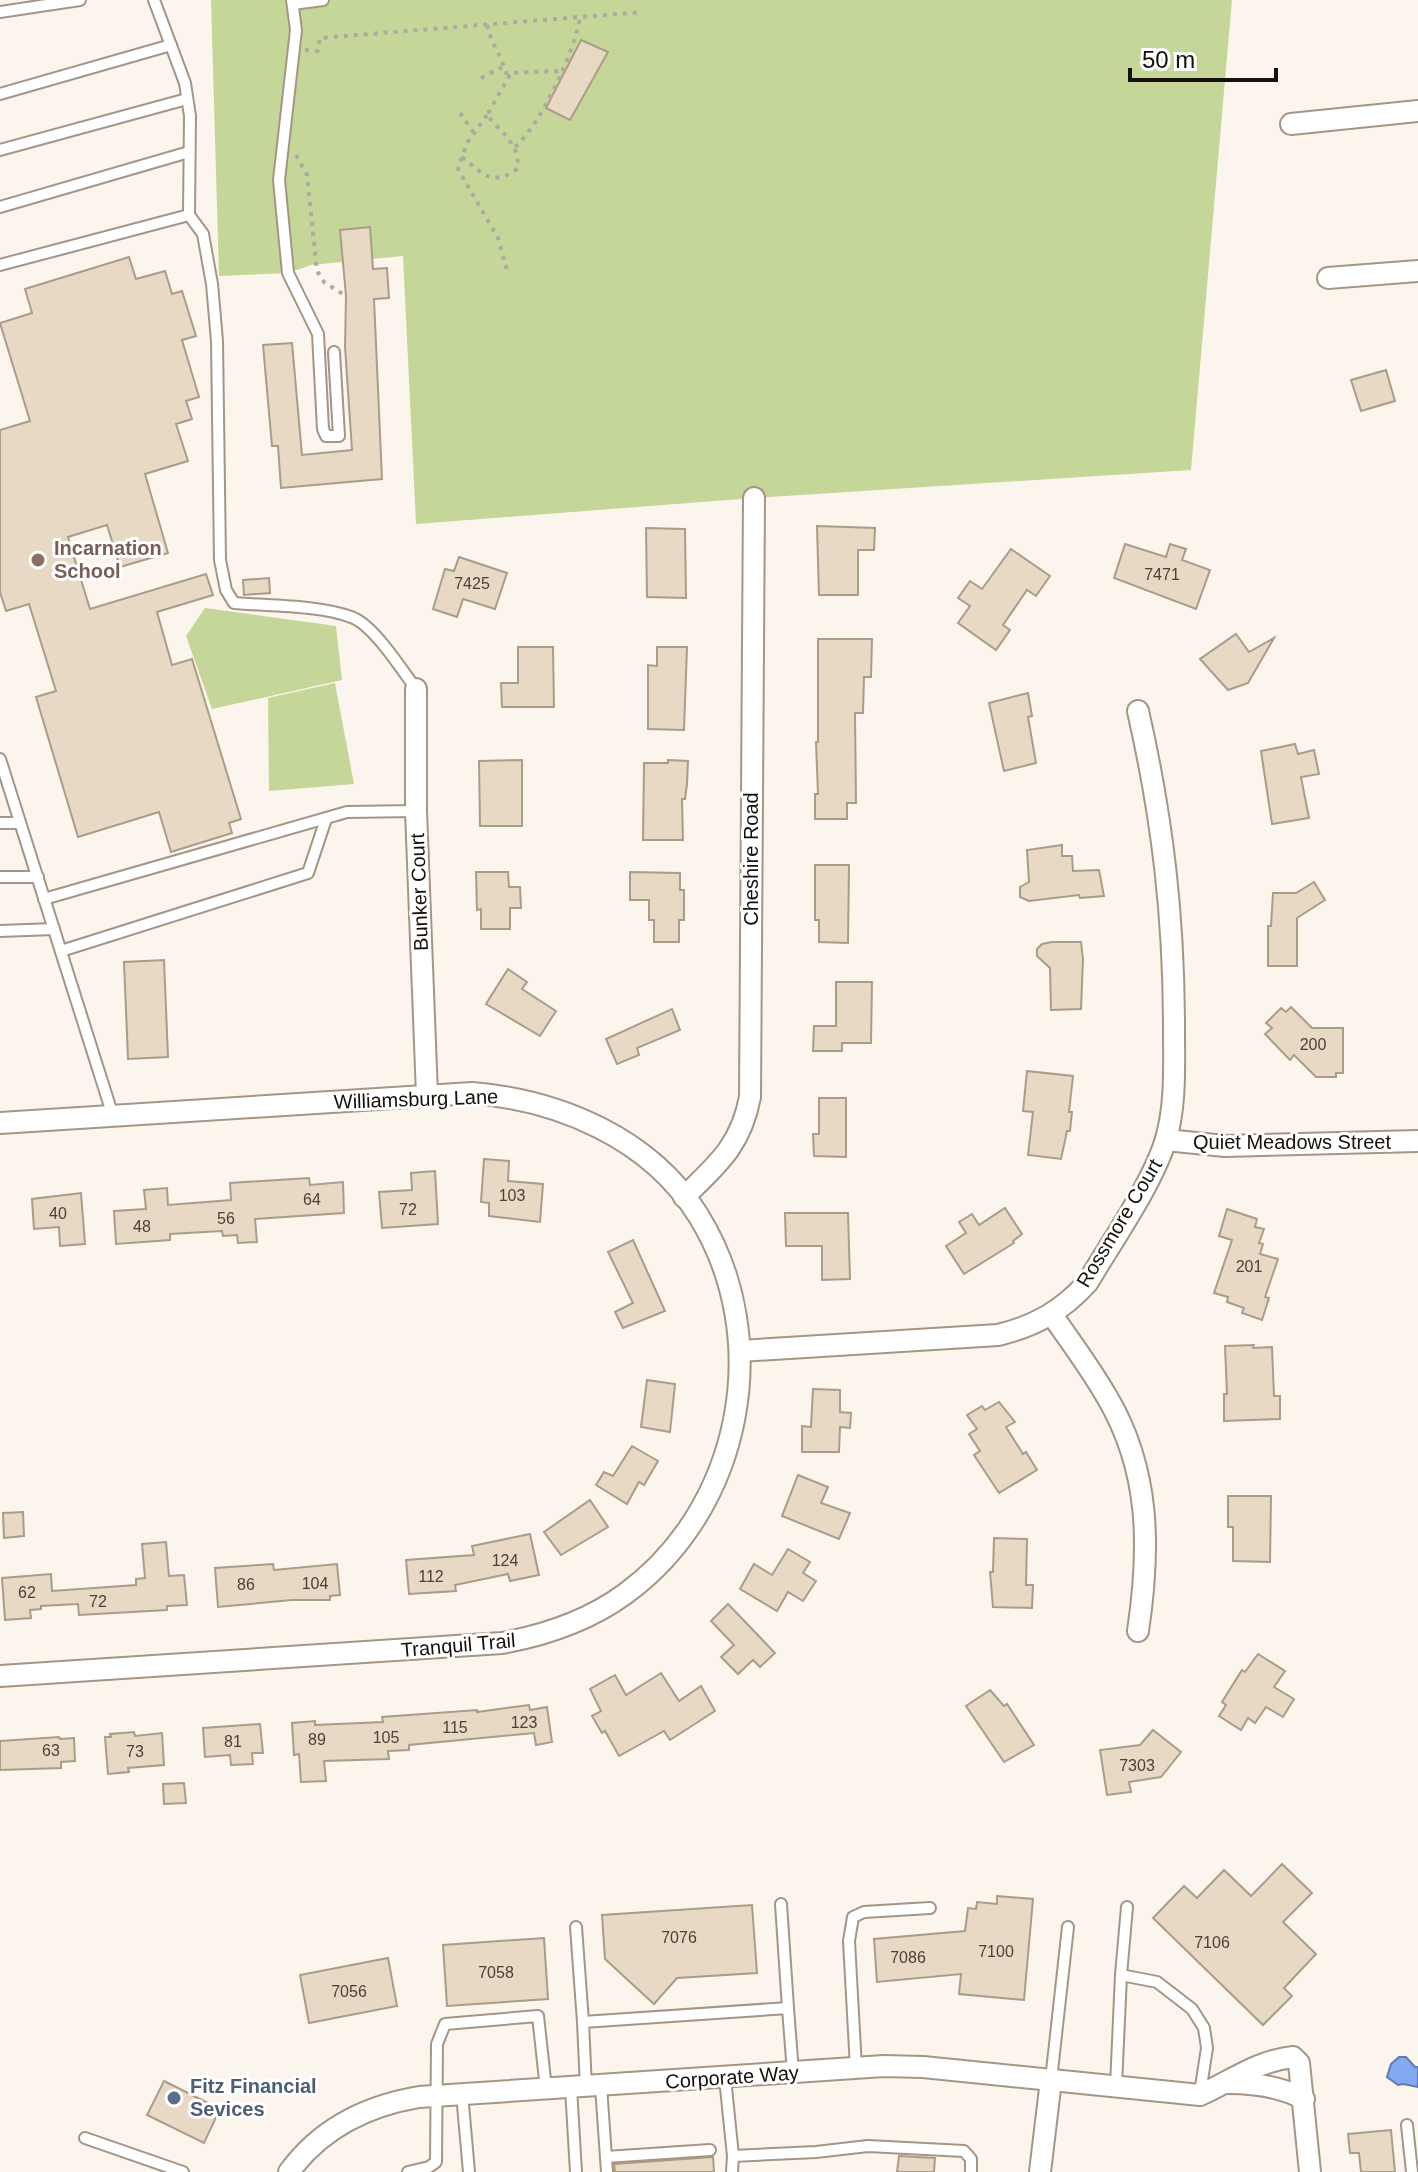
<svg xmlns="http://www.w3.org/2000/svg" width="1418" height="2172" font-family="Arial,sans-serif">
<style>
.green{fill:#c4d799}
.water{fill:#82a9f2;stroke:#627bac;stroke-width:2}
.building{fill:#e7d9c4;stroke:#aa9c88;stroke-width:2}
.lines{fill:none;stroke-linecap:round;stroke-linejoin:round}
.service-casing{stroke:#a69584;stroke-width:14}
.minor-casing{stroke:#a69584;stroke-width:24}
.path{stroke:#b0a9a2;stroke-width:4;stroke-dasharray:4 6;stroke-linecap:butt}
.service{stroke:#fff;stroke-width:10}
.minor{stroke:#fff;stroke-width:20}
.education-dot{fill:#8d6e63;stroke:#fff;stroke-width:3}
.service-dot{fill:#5c6f8a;stroke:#fff;stroke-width:3}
.labels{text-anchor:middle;stroke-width:6;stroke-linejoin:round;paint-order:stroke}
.number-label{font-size:16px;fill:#4a4238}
.education-label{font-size:20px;font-weight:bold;fill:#785e54;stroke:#fff;text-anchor:start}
.street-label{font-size:20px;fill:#161009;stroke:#fff}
.service-label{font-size:20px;font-weight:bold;fill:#4e5e75;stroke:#fff;text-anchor:start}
</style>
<rect width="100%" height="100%" fill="#fcf5ed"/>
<g class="green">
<polygon points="211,0 1232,0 1191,470 754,498 416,524 403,256 311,265 288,273 219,276"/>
<polygon points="205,608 336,626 342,680 212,709 186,636"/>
<polygon points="335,683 354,784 269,791 268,698"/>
</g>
<polygon class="water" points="1399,2057 1406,2057 1415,2067 1418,2067 1418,2087 1403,2084 1398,2085 1387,2077 1391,2064"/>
<g class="building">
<polygon points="581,40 608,52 570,120 546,108"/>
<polygon points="370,227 373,269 387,268 389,298 374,299 382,479 281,488 278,446 272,446 263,345 292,343 302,455 352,450 345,347 346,296 340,230"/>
<polygon points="129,257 136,279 165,271 172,294 182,291 196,336 182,340 199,397 186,401 192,419 176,424 188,461 145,474 168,553 120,567 107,525 68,537 90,609 206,574 213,595 157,612 172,665 192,659 241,819 229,823 232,833 171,852 159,812 78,837 36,697 56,691 29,604 6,611 0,592 0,430 30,421 0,323 32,313 25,289"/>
<polygon points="1386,370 1395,401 1361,411 1351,380"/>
<polygon points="817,526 875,528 874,550 858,550 858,595 819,595"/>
<polygon points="646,528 685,529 686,598 647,597"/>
<polygon points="1125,544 1166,557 1170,544 1186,549 1182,560 1210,570 1196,609 1114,578"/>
<polygon points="1011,549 1050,576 1036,596 1027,590 1003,625 1010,630 996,650 958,623 970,606 958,598 970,581 982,589"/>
<polygon points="459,557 507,573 495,609 463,599 457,617 433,609 445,569 454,571"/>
<polygon points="269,578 270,593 244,595 243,580"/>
<polygon points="1236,634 1249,652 1274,638 1248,683 1228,690 1200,659"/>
<polygon points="818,639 872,639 871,677 864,677 863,713 855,713 856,803 847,803 847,819 815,819 815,794 818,794 816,742 818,742"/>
<polygon points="518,647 553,647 554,707 502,707 501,683 518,683"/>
<polygon points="657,647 687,647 684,730 648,729 648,665 657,666"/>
<polygon points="1028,693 1032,716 1028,717 1036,763 1004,771 989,703"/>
<polygon points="1295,744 1298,754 1314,750 1319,774 1301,777 1309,818 1272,824 1261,751"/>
<polygon points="522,760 522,826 480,826 479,761"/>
<polygon points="668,760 688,761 687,784 685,799 682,799 683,840 643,840 644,763 668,763"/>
<polygon points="1062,845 1062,856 1072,856 1073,871 1099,870 1104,896 1080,898 1079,895 1029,901 1020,897 1020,887 1029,882 1027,850"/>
<polygon points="815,865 849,865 848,943 819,942 819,920 815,920"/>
<polygon points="476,872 508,872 509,887 520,887 521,908 510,908 510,929 481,929 481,909 477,910"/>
<polygon points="630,872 680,873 680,890 684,890 684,920 679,920 679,942 654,942 654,920 649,920 649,900 630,900"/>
<polygon points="1314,882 1325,900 1297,918 1297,966 1268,966 1268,926 1271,926 1273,893 1296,893"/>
<polygon points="1052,942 1081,942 1083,959 1081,1009 1051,1010 1050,968 1037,956 1037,949 1042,944"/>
<polygon points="164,960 168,1057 128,1059 124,962"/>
<polygon points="508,969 527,982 522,989 556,1011 540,1036 486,1004"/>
<polygon points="836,982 872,982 871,1043 842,1043 842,1051 813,1051 814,1026 836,1026"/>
<polygon points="1291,1007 1312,1028 1343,1028 1343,1073 1336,1073 1336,1077 1316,1077 1294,1055 1290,1060 1265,1034 1272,1028 1266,1023 1281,1008 1286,1012"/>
<polygon points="672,1009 680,1030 637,1048 639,1055 617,1064 606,1039"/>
<polygon points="1027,1071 1073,1076 1069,1112 1072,1112 1070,1131 1067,1131 1061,1159 1028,1155 1033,1112 1023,1111"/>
<polygon points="819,1098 846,1098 846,1157 814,1156 813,1134 819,1134"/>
<polygon points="484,1159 509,1161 508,1181 543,1184 540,1222 489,1216 489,1203 481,1202"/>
<polygon points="435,1171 438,1224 382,1228 379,1192 412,1190 411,1173"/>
<polygon points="309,1178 310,1185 343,1182 344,1213 255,1219 257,1242 238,1243 237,1235 223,1236 222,1231 170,1234 170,1240 116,1244 114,1211 146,1209 144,1190 167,1188 168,1205 231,1200 230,1183"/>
<polygon points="81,1193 85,1244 60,1246 59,1227 34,1229 32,1199"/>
<polygon points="1005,1208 1022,1234 1013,1241 1014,1243 964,1274 946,1246 966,1233 959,1222 972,1214 979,1225"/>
<polygon points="1227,1209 1257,1219 1255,1227 1264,1229 1259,1243 1263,1244 1260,1254 1278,1259 1265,1297 1269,1298 1262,1320 1242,1313 1244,1308 1227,1302 1228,1297 1214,1293 1232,1240 1219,1236"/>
<polygon points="785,1213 848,1213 850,1279 822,1280 822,1246 786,1246"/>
<polygon points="633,1240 665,1311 623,1328 615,1312 633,1303 608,1252"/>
<polygon points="1254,1345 1253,1348 1272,1347 1274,1396 1280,1396 1280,1419 1224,1421 1224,1394 1227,1394 1225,1346"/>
<polygon points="647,1380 675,1384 670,1432 641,1427"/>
<polygon points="813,1389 840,1390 840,1412 851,1413 850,1428 840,1427 839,1452 802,1452 802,1426 811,1427"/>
<polygon points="999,1402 1015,1422 1006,1427 1023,1454 1026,1452 1037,1470 999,1493 974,1455 980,1451 969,1434 977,1429 967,1415 982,1406 985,1410"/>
<polygon points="632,1446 658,1461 644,1485 639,1482 627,1504 596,1485 604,1472 613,1476"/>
<polygon points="798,1475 828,1487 821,1503 850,1513 839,1539 782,1516"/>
<polygon points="1228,1496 1271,1496 1270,1562 1233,1561 1233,1527 1228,1527"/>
<polygon points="590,1500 608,1527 561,1555 544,1532"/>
<polygon points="23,1512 24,1536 4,1538 3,1513"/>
<polygon points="530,1534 539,1575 510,1581 508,1574 455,1585 456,1591 409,1594 406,1560 474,1555 472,1546"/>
<polygon points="994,1538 1027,1539 1026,1585 1033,1585 1032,1608 993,1607 990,1572 993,1572"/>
<polygon points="166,1542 169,1576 184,1575 187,1605 167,1606 167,1610 79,1615 78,1604 41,1606 41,1609 30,1610 31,1618 5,1620 2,1578 51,1574 52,1591 136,1585 136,1579 145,1578 142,1544"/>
<polygon points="788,1549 810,1562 803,1573 816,1581 803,1601 788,1592 777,1611 740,1589 754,1564 772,1575"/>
<polygon points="273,1564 274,1570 337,1564 340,1595 330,1596 330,1600 292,1600 218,1607 215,1568"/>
<polygon points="728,1604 775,1653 760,1667 753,1660 738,1674 721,1657 734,1645 711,1621"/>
<polygon points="1258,1654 1285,1671 1274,1687 1294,1699 1283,1717 1266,1707 1255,1723 1248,1718 1241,1730 1219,1716 1226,1705 1222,1702 1242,1670 1245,1672"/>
<polygon points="661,1673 679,1701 701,1686 715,1711 670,1740 664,1731 619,1756 605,1731 602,1733 592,1716 601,1711 590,1689 615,1675 626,1695"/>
<polygon points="990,1690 1004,1706 1007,1704 1034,1745 1004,1762 966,1706"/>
<polygon points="529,1705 530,1710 547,1707 552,1742 536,1745 534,1733 409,1745 409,1750 388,1751 389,1759 324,1761 326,1781 301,1782 299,1754 294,1755 292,1723 315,1721 315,1725 383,1722 382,1717 477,1710 477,1712"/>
<polygon points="260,1724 263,1753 252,1753 253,1764 231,1765 230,1755 205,1757 203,1728"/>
<polygon points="1153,1730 1181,1752 1161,1777 1129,1782 1131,1792 1107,1795 1100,1750 1140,1745"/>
<polygon points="134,1732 135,1736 162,1733 164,1765 128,1768 129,1772 108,1774 105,1737 111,1737 110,1734"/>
<polygon points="59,1737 60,1739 74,1738 75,1761 61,1762 61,1768 0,1770 0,1741"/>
<polygon points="184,1783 186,1803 164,1804 163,1784"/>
<polygon points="1282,1864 1312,1893 1283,1922 1316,1954 1284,1988 1292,1996 1263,2025 1153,1918 1184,1886 1197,1898 1224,1870 1251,1896"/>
<polygon points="997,1896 1033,1899 1024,2000 959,1994 961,1974 877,1982 874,1939 965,1931 968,1908 976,1909 977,1902 997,1904"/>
<polygon points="752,1905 757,1973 677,1978 654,2004 605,1959 602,1915"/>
<polygon points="544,1938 548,1999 447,2006 443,1945"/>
<polygon points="388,1958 397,2006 309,2023 300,1975"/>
<polygon points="164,2081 220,2109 204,2143 147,2115"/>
<polygon points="1391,2130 1395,2172 1361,2172 1359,2153 1350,2153 1348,2134"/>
<polygon points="899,2156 935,2158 934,2172 897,2172"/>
<polygon points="713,2157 714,2172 615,2172 614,2164"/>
</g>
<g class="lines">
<defs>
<g id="service">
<polyline points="292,0 296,30 279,180 288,273 318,334 323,429 326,436 339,436 334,352"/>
<polyline points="293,4 323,0"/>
<polyline points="0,12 80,0"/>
<polyline points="0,94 171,45"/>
<polyline points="0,150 187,99"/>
<polyline points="0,207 189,152"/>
<path d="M 189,215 L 203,234 L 212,284 L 217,341 L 220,560 L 226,590 L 234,603 C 268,606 319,605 351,617 C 373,624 402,670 416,689"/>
<polyline points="0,265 189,215 190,116 185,83 154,0"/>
<polyline points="0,759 113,1116"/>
<polyline points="0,823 20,823"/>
<polyline points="0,877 38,877"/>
<polyline points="44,899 347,812 416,811"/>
<polyline points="0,931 54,929"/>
<polyline points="61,951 308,873 326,819"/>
<polyline points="781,1904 788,2008"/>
<polyline points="1127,1907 1121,1975 1157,1982 1192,2009 1204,2028 1207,2048 1200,2093"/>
<polyline points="576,1927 583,2022"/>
<polyline points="856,2068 849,1941 853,1917 864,1912 930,1908"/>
<polyline points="725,2078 733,2156 732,2172"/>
<polyline points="1051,2080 1068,1927"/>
<polyline points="601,2086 607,2172"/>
<polyline points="1116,2086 1121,1975"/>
<polyline points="586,2087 583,2022 788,2008 793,2073"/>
<polyline points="571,2088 576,2172"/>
<polyline points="462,2094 469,2172"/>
<polyline points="1407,2125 1412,2172"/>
<polyline points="85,2138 183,2172"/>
<polyline points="733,2156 816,2152 868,2146 964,2151 971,2159 971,2172"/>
<polyline points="606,2157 710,2150"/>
<polyline points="408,2172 429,2167 436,2162 437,2044 445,2024 538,2016 546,2089"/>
</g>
<g id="minor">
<polyline points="1291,124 1418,111"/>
<polyline points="1328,278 1418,271"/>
<polyline points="416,689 416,811 427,1095"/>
<path d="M 0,1123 L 472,1093 C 559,1100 650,1138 698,1215 C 775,1338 742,1509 625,1594 C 588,1621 546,1635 502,1643 L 0,1676"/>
<polyline points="1166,1140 1225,1146 1418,1141"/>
<path d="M 684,1197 C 718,1164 741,1145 750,1097 L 754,498"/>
<path d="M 1052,1315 C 1071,1342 1091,1369 1107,1397 C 1151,1471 1150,1550 1138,1631"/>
<path d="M 740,1351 L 998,1335 C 1035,1326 1062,1311 1088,1282 C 1112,1241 1153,1183 1166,1139 C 1176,1104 1174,1066 1174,1030 C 1174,918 1163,821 1138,711"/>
<path d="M 1228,2083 C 1253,2083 1282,2087 1304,2099"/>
<path d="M 289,2172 C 321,2128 366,2106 419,2097 L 884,2066 L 923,2067 L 1200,2095 C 1232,2081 1256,2061 1293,2057 L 1299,2063 L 1310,2172"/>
<polyline points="1040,2172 1051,2080"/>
</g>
</defs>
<use href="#service" class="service-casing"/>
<use href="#minor" class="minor-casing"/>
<g class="path">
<path d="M 487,25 C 491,43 501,55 506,73 L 561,71"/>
<polyline points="305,50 318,51 320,38 642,12"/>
<polyline points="481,78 504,66"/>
<polyline points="460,113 474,133"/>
<polyline points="487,115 467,143 458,169 498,238 507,270"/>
<path d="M 515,147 C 541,124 575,51 580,17"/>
<polyline points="296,155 307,175 317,271 324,282 346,296"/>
<path d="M 462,157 C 484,174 491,187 517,169 C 522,147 500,131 487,115 L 511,73"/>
</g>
<use href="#service" class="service"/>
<use href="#minor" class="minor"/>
</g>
<circle class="education-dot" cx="38" cy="560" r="8"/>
<circle class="service-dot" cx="174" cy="2098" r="8"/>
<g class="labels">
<g class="number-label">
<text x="1162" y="580">7471</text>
<text x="472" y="589">7425</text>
<text x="1313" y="1050">200</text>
<text x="512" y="1201">103</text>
<text x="312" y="1205">64</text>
<text x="408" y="1215">72</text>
<text x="58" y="1219">40</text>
<text x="226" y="1224">56</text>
<text x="142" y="1232">48</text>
<text x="1249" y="1272">201</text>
<text x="505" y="1566">124</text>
<text x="431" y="1582">112</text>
<text x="315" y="1589">104</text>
<text x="246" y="1590">86</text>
<text x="27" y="1598">62</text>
<text x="98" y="1607">72</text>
<text x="524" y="1728">123</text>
<text x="455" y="1733">115</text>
<text x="386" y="1743">105</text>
<text x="317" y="1745">89</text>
<text x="233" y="1747">81</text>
<text x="51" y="1756">63</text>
<text x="135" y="1757">73</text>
<text x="1137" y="1771">7303</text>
<text x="679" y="1943">7076</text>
<text x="1212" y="1948">7106</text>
<text x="996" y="1957">7100</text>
<text x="908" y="1963">7086</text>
<text x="496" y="1978">7058</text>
<text x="349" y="1997">7056</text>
</g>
<g class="education-label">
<text x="54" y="555">Incarnation<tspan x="54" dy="23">School</tspan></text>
</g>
<g class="street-label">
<text transform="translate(751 859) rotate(-90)" y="7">Cheshire Road</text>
<text transform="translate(419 892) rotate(-92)" y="7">Bunker Court</text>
<text transform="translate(416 1099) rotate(-2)" y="7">Williamsburg Lane</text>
<text x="1292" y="1149">Quiet Meadows Street</text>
<text transform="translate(1119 1223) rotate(-59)" y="7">Rossmore Court</text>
<text transform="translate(458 1645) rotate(-5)" y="7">Tranquil Trail</text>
<text transform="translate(732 2077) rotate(-4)" y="7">Corporate Way</text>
</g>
<g class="service-label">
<text x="190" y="2093">Fitz Financial<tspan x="190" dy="23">Sevices</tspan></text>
</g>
</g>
<path d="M1130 68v12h146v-12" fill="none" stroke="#161009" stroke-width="4"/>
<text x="1142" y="68" font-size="24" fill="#161009" stroke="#ffffff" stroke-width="6" paint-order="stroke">50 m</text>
</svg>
